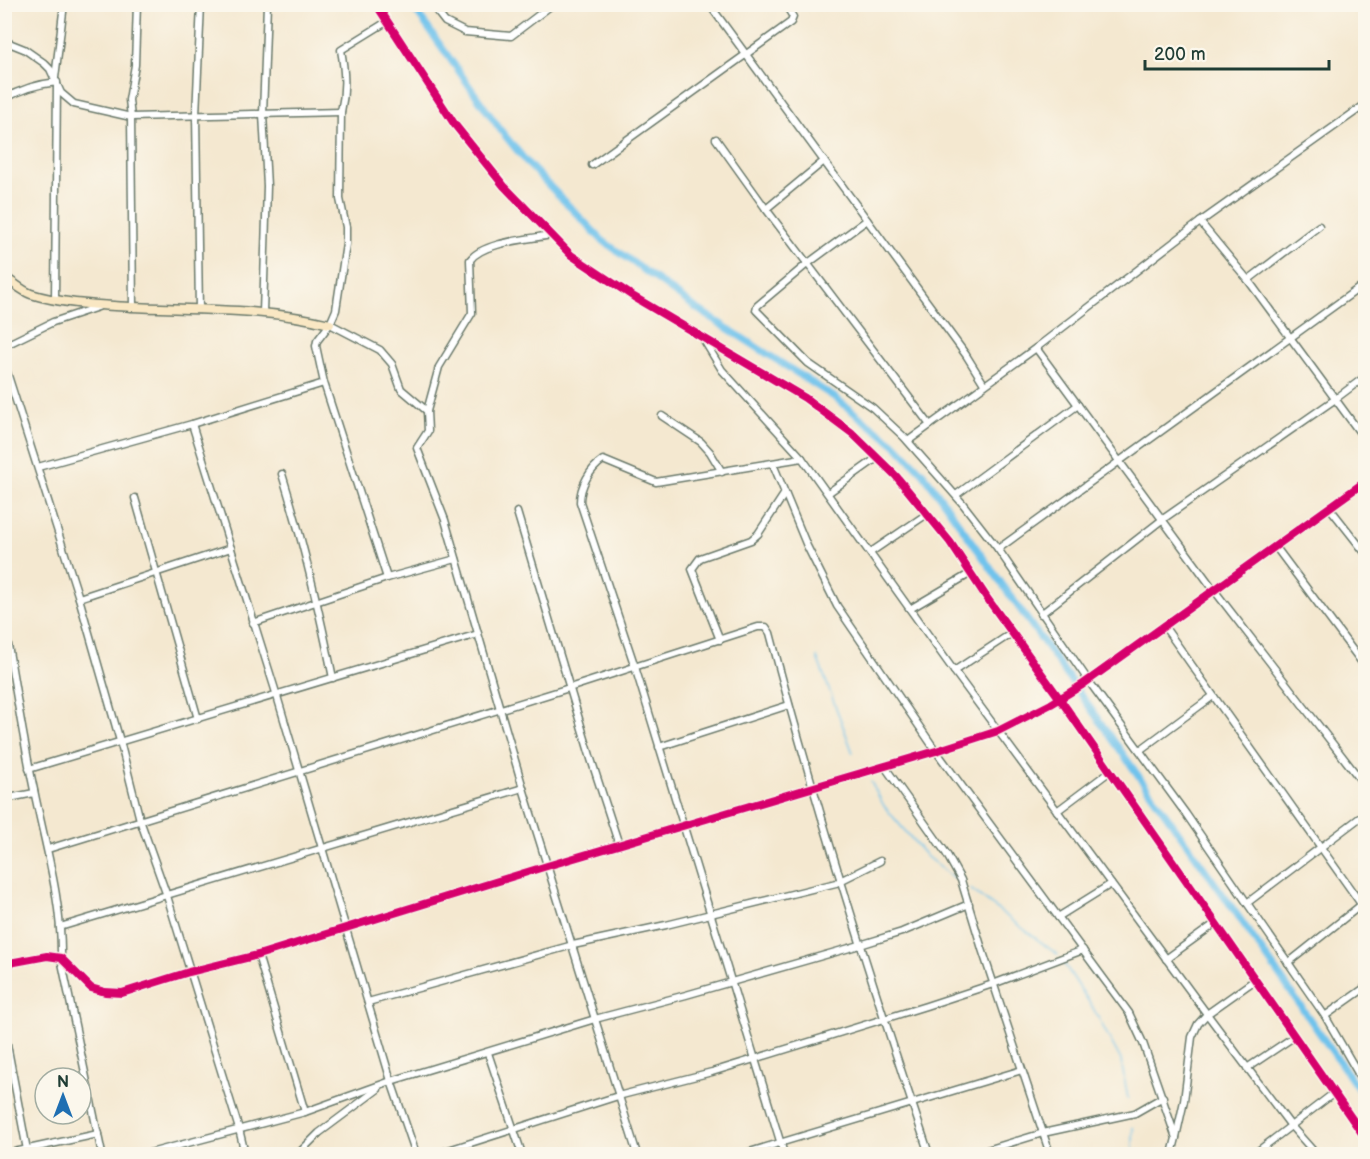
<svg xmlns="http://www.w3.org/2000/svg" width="1370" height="1159" font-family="'Balsamiq Sans',sans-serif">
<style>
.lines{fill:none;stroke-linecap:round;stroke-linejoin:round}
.stream{stroke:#6fc3ec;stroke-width:1.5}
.canal{stroke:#6fc3ec;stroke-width:7}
.minor-casing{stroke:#6a796b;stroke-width:9}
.tertiary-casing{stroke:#6a796b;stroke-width:10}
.secondary-casing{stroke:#6a796b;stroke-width:11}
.minor{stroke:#fff;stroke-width:6}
.tertiary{stroke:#fff;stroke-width:8}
.secondary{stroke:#f9e7c3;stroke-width:8}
.cycleway-casing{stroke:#fbf7ec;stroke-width:11}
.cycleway{stroke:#d6006c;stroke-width:8}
</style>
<rect width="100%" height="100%" fill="#fbf7ec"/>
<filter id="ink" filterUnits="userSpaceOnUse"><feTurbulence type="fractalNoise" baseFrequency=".0167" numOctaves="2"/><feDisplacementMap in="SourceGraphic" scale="12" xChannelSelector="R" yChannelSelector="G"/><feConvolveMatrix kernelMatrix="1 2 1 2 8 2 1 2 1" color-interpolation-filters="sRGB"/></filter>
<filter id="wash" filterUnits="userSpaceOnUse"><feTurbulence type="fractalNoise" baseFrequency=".008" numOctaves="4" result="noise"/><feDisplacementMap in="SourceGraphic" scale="24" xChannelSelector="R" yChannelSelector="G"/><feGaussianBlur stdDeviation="1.35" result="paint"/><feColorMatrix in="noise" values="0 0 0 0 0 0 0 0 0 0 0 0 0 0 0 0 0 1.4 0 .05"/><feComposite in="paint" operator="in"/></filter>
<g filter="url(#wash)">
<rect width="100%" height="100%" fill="#f4e8d0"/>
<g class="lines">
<g class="stream">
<polyline points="817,657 853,753"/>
<polyline points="871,782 884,806 927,857 954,878"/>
<polyline points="969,888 1058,955"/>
<polyline points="1063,962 1093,1008 1121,1060 1128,1099"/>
<polyline points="1133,1127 1133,1154"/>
</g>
<polyline class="canal" points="411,4 502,132 530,166 602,240 696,308 834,397 897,446 923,473 1229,903 1366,1100"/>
</g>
</g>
<g filter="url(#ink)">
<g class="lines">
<defs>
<g id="minor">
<polyline points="376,4 455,125 504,186 571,255 634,297 805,398 852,433 896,476 950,542 987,598 1060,699 1366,1139"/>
<polyline points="431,4 445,22 465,32 511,36 553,4"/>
<polyline points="709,4 966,355 984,384"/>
<polyline points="4,41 24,49 44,63 50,69 61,93 74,104 131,117 341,112"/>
<polyline points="55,78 64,4"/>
<path d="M 4,99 C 21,89 38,84 57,82 L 55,300"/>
<polyline points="716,139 766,209"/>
<polyline points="824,161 766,209 930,425"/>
<polyline points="592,165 791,22 793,17 785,4"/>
<polyline points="867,220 807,264 757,306 756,310 808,363 873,408 904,437 963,504 998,549 1088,680 1186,814 1247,903 1366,813"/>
<polyline points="1200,222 1248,280 1366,441"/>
<path d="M 551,235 C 530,239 483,242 470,260 L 472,313 L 439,367 L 427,411 L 428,431 L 417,448 L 445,520 L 523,788 L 637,1154"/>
<polyline points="1248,280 1319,226"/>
<polyline points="133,307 131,117 129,100 135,65 137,4"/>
<polyline points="199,310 196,115 201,4"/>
<polyline points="263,313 267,186 263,114 267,4"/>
<polyline points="330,324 380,350 392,364 401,389 427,411"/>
<polyline points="4,329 4,334"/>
<polyline points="702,337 722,370 802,458 954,671 1207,1014 1291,1126 1316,1154"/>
<polyline points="4,346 53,322 98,307"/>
<polyline points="1036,348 1200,222 1366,104"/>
<polyline points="4,363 79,598 120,741 140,820 167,896 239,1129 245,1154"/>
<polyline points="662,416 701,442 710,452 722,472"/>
<polyline points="192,424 277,696 391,1081 416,1154"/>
<polyline points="908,441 1036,348 1214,590 1366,787"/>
<polyline points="773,464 807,546 837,606 936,751 1129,1013 1143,1043 1176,1138 1172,1154"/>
<polyline points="38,467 192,424 324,383"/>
<path d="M 282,474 C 303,541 319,609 333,678"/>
<polyline points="828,493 877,458"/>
<polyline points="956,495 1078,405"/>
<polyline points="135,498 198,719"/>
<polyline points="1329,507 1366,554"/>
<polyline points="517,512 591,759 619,845"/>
<polyline points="1275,546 1366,668"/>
<polyline points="998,549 1366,283"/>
<polyline points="871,552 927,514"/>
<path d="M 387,578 L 324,383 L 316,346 L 317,341 L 330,324 L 336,310 L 346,244 L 346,227 L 340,199 L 341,112 C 346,90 345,72 341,50 L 388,21"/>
<polyline points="79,598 231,548"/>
<polyline points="910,609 971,573"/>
<polyline points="1041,614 1163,519 1334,400 1366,376"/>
<path d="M 4,622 C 14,678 22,734 34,790 C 45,845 62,900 61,958 L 102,1154"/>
<polyline points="253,623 387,578 456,559"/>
<polyline points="1164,626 1366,911"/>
<polyline points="720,640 692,569 700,558 751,540 758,534 785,493"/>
<polyline points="954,671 1012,633"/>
<polyline points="659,747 789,705"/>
<polyline points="1140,750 1213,696"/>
<polyline points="885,767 946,853 961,880 982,949 1050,1154"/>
<polyline points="29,769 478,634"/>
<polyline points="4,799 34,793"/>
<polyline points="1057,811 1109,772"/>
<path d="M 48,849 L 569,688 L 758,627 L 766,627 L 770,633 C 816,809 871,982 929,1154"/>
<polyline points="1247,903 1325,1016 1366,1087"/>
<polyline points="1058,917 1111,884"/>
<polyline points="60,927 523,788"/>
<polyline points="258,955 305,1112"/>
<polyline points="1166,959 1216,923"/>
<polyline points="1288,963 1361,905"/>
<polyline points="368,1002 573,945 666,925 836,883 880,861"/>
<polyline points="1325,1016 1366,987"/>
<polyline points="4,1028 27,1150"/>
<polyline points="488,1053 522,1154"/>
<polyline points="1247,1068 1295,1036"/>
<polyline points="1358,1075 1366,1070"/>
<polyline points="1176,1137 1184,1101 1192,1037 1198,1024 1207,1014 1255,980"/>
<polyline points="5,1154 98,1134"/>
<polyline points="146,1154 305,1112 391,1081 595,1019 686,995 860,945 902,932 969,904"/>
<polyline points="298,1154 319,1133 378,1089"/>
<polyline points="436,1154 618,1096 712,1072 926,1006 993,984 1083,950"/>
<polyline points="743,1154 1022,1070"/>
<path d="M 784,1154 L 635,667 L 580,502 C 580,486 590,469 603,460 L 656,482 L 802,458"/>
<polyline points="974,1154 1043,1133 1135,1113 1163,1097"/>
<polyline points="1254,1154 1334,1093"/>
</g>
<polyline id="tertiary" points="4,964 47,956 61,958 91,988 105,992 122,993 189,972 258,955 547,866 936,751 998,731 1051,704 1082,685 1366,481"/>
<path id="secondary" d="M 4,277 C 13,282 22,291 31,294 C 63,304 98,305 131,307 C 197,310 266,308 330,324"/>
</defs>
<use href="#minor" class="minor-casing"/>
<use href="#tertiary" class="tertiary-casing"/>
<use href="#secondary" class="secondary-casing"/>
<use href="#minor" class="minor"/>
<use href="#tertiary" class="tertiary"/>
<use href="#secondary" class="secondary"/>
<defs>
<g id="cycleway">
<polyline points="376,4 455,125 504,186 571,255 634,297 805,398 852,433 896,476 950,542 987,598 1060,699 1366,1139"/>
<polyline points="4,964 47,956 61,958 91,988 105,992 122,993 189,972 258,955 547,866 936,751 998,731 1051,704 1082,685 1366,481"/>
</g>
</defs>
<use href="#cycleway" class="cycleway-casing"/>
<use href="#cycleway" class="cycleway"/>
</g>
</g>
<rect width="1370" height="1159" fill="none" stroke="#fbf7ec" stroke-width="24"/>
<g transform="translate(63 1096)"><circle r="28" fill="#fbf7ec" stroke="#a3ada2" stroke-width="1.5"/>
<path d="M0-4.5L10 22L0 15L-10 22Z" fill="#1f6fb2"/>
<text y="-9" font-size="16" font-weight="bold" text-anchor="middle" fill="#1f3d34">N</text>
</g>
<path d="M1145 60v9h184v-9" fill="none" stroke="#1f3d34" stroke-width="3"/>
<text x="1154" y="60" font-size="18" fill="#1f3d34" stroke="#fbf7ec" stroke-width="4.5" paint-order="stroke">200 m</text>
</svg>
